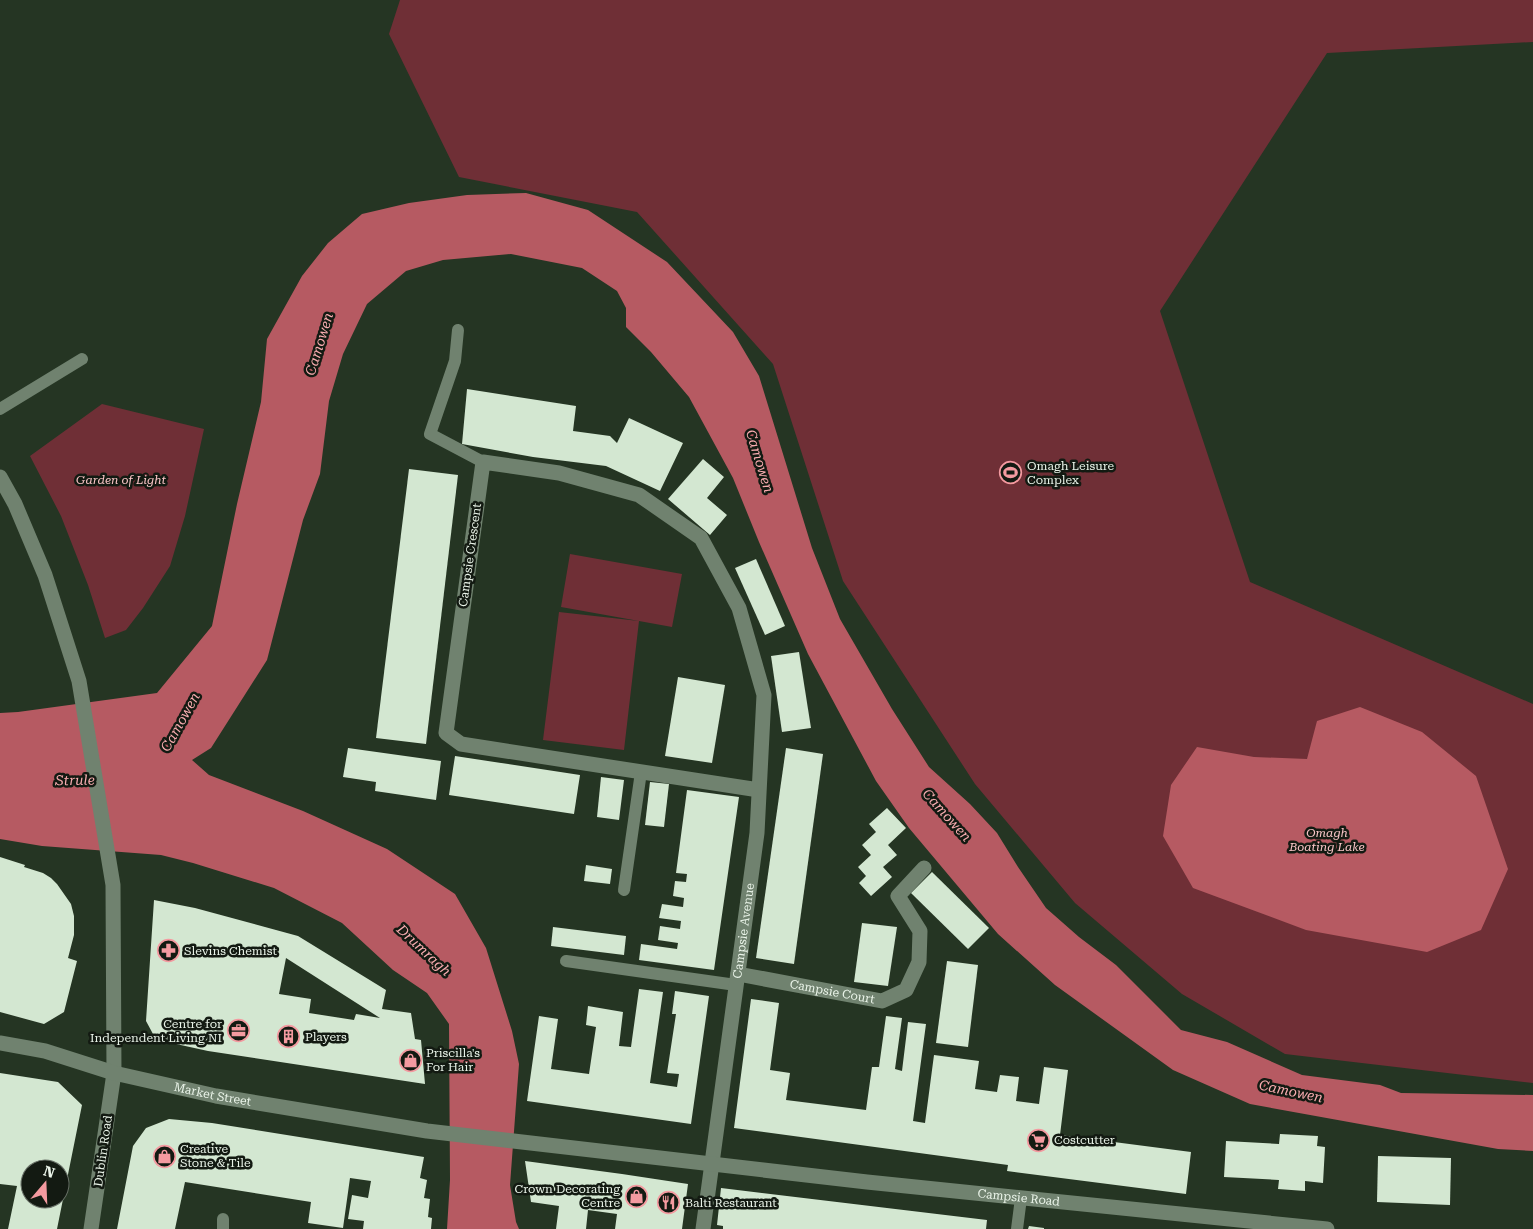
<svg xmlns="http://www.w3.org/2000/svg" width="1533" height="1229" font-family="'Roboto Serif',serif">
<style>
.green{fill:#6f2f36}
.water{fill:#b65a62}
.building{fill:#d3e7d1;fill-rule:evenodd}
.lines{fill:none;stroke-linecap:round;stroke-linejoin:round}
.lane{stroke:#70826f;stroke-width:12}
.street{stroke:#70826f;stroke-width:15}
.secondary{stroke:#70826f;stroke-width:15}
.labels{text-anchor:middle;stroke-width:5;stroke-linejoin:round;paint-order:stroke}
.poi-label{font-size:12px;fill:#eaf4e9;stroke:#131a12;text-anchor:start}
.park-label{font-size:12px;font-style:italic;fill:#fac5c7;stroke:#131a12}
.street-label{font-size:12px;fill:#eaf4e9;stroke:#131a12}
.water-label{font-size:14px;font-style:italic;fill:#f8acb0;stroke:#131a12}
</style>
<rect width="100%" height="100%" fill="#253523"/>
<g class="green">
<polygon points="400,0 1533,0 1533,42 1327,53 1160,311 1250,582 1533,704 1533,1083 1285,1054 1182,994 1075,903 975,784 843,581 773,364 637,212 459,177 389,34"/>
<polygon points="102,404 204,429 185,516 170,566 143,608 126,630 105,638 88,585 61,516 30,456"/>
<polygon points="570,554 682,574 672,627 639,621 624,750 543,740 559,612 639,621 561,607"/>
</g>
<g class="water">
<polygon points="526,193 588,210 667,262 733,332 759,376 812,548 840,619 892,709 929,767 970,804 997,833 1018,867 1046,908 1079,937 1116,965 1181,1030 1227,1042 1302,1075 1380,1085 1401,1093 1533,1095 1533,1151 1498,1149 1250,1104 1173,1070 1055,985 998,934 909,828 876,781 808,654 759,542 733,478 689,397 651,352 626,327 626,308 617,291 582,268 511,254 443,260 406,271 367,304 343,354 329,401 320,474 303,520 267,660 211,748 192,760 209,775 303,811 387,849 455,894 486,948 512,1031 519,1064 510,1185 516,1222 519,1229 447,1229 450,1180 449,1024 427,993 393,970 342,923 274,888 193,863 161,855 42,846 0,839 0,713 18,712 157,693 212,626 237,504 261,402 267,339 302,276 328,243 362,214 409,203 467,195"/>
<polygon points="1360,707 1422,732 1476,776 1508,869 1481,930 1427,952 1306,930 1193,888 1163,836 1171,785 1197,747 1254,757 1307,759 1317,721"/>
</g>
<g class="building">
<polygon points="467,389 576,406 573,431 610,436 617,443 629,418 683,443 660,491 606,466 533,457 462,444"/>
<polygon points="703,459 724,477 707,498 727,515 710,535 668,499"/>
<polygon points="409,469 458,475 426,744 376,738"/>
<polygon points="756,559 785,626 765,635 735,568"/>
<polygon points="799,652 811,728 782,732 771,656"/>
<polygon points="678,677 725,685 712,763 665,756"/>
<polygon points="348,748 441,761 436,800 375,791 376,782 343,777"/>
<polygon points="786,748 823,754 794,964 756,958"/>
<polygon points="455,756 580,775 574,814 449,795"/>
<polygon points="601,777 624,780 619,820 597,817"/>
<polygon points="650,782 669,784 664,827 645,825"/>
<polygon points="687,790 739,797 714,970 639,960 641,944 677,949 678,943 658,940 660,926 680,929 681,921 659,918 662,904 683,907 684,898 673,896 675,881 686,882 687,874 676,873"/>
<polygon points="887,808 906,828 888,845 897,855 883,867 892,877 871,896 859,883 866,876 858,867 871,855 862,845 876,832 869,824"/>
<polygon points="0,857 25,865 24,867 43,873 51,878 57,884 71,904 74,916 74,935 68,958 77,961 64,1012 44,1024 0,1012"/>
<polygon points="586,865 612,869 610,884 584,881"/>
<polygon points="932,872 989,928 968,949 911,893"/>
<path d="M 154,900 L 195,908 L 298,936 L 386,990 L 382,1009 L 411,1013 L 415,1039 L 421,1040 L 425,1084 L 208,1051 L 167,1042 L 153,1034 L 146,1021 ZM 286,958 L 380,1018 L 356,1014 L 354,1020 L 309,1013 L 311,999 L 279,994 Z"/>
<polygon points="862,923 897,927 888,986 854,982"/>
<polygon points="553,927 626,936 624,955 551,946"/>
<polygon points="947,961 978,965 968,1047 936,1043"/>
<polygon points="639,989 663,992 650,1083 677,1087 679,1074 667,1073 676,1014 672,1014 675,991 709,996 691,1124 527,1101 539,1016 558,1019 551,1069 589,1074 596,1027 586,1025 588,1006 623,1012 619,1046 631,1047"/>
<polygon points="751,999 779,1003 770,1070 790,1073 786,1100 866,1110 872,1067 879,1067 886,1016 902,1018 895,1069 902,1071 908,1022 926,1024 913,1121 925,1123 934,1055 979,1061 975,1089 997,1092 1000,1075 1019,1077 1016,1101 1039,1104 1044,1067 1068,1070 1060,1135 1191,1152 1186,1194 1007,1171 1008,1165 734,1128"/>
<path d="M 0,1073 L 58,1082 L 82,1105 L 57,1229 L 8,1229 L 17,1186 L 0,1184 ZM 30,1169 L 60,1169 L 60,1199 L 30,1199 Z"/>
<polygon points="169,1119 212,1123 424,1157 420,1178 427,1180 424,1198 430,1199 428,1217 432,1218 431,1229 363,1229 364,1221 348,1219 352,1195 368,1198 371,1181 350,1178 343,1228 308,1223 311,1202 185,1182 175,1229 117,1229 133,1146 146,1128"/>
<polygon points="1280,1134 1318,1136 1317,1146 1325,1147 1323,1183 1305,1181 1305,1191 1278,1189 1279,1180 1224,1177 1226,1141 1279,1144"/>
<polygon points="1378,1156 1451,1158 1450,1205 1377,1202"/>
<polygon points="525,1161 622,1174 688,1184 682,1229 615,1229 617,1214 588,1210 586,1229 556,1229 559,1206 531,1202"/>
<polygon points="721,1188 987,1220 986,1229 723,1229 723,1226 717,1225"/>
<polygon points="1029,1226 1044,1228 1044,1229 1028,1229"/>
</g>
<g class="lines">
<g class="lane">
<polyline points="458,330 455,361 430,434 483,462"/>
<polyline points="0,409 82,359"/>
<polyline points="624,890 641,772"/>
<polyline points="566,961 736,985"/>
<polyline points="223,1229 223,1219"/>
<polyline points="1017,1229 1021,1198"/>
</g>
<g class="street">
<path id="s1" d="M 738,974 L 882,1001 L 906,990 L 919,962 L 920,931 L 898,896 L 924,868"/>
<path id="s2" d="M 703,1229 L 757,833 L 764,695 L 739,608 L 701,538 L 639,495 L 559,473 L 483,462 L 446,733 L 461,744 L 759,790"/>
</g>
<g class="secondary">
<polyline points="0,477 15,504 45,575 79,681 113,885 114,1073 91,1229"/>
<path id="s3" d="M 0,1043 L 45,1051 L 114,1073 L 216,1096 L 427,1131 L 867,1182 L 1327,1229"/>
</g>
</g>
<defs>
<symbol id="stadium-ring" viewBox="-11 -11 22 22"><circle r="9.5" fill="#131a12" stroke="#f49aa0" stroke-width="1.5"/><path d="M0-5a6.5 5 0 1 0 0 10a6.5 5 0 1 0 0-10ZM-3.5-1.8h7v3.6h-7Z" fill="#f49aa0"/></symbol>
<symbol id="pharmacy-ring" viewBox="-11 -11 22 22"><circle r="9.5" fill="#131a12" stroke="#f49aa0" stroke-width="1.5"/><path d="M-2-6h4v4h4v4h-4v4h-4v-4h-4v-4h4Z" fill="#f49aa0"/></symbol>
<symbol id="office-ring" viewBox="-11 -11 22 22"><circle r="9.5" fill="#131a12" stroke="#f49aa0" stroke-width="1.5"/><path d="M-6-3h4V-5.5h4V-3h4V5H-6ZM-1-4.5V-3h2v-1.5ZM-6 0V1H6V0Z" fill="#f49aa0"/></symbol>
<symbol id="building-ring" viewBox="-11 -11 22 22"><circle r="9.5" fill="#131a12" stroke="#f49aa0" stroke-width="1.5"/><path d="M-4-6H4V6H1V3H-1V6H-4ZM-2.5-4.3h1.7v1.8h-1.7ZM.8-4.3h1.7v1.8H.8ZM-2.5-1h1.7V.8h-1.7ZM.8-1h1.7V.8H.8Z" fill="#f49aa0"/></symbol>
<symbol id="shop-ring" viewBox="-11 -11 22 22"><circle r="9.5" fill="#131a12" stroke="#f49aa0" stroke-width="1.5"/><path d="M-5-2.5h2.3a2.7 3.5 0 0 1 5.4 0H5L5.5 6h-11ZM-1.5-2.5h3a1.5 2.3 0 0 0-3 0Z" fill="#f49aa0"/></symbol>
<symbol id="supermarket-ring" viewBox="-11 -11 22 22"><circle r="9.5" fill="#131a12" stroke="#f49aa0" stroke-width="1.5"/><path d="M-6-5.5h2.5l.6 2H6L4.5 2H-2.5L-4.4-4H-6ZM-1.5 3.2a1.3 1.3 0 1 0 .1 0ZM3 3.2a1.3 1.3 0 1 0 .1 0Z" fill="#f49aa0"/></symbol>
<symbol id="restaurant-ring" viewBox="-11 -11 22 22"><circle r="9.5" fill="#131a12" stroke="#f49aa0" stroke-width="1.5"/><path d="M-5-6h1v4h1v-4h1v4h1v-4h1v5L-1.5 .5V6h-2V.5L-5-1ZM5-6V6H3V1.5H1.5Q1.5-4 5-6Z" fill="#f49aa0"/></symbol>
</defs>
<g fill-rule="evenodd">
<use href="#stadium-ring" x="998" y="460" width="25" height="25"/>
<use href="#pharmacy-ring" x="156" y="938" width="25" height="25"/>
<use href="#office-ring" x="226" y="1018" width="25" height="25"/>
<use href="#building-ring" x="276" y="1024" width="25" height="25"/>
<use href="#shop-ring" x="398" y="1048" width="25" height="25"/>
<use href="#supermarket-ring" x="1026" y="1128" width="25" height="25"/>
<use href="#shop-ring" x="152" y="1144" width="25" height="25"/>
<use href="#shop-ring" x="624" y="1184" width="25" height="25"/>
<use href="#restaurant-ring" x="656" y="1190" width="25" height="25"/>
</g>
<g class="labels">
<g class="poi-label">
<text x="1027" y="470">Omagh Leisure<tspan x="1027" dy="14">Complex</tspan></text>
<text x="184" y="955">Slevins Chemist</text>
<text x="222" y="1028" text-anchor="end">Centre for<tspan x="222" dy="14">Independent Living NI</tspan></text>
<text x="305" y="1041">Players</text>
<text x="426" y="1057">Priscilla's<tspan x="426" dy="14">For Hair</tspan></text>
<text x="1054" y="1144">Costcutter</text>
<text x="180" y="1153">Creative<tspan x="180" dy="14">Stone &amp; Tile</tspan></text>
<text x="620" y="1193" text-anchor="end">Crown Decorating<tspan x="620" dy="14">Centre</tspan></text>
<text x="685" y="1207">Balti Restaurant</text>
</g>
<g class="park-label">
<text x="121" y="484">Garden of Light</text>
<text x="1327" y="837">Omagh<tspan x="1327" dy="14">Boating Lake</tspan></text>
</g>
<g class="street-label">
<text transform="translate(470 555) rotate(-82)" y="4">Campsie Crescent</text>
<text dy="4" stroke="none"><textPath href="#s2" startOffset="301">Campsie Avenue</textPath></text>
<text dy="4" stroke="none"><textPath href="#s1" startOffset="96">Campsie Court</textPath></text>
<text dy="4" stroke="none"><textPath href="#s3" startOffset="219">Market Street</textPath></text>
<text transform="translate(103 1151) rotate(-82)" y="4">Dublin Road</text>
<text dy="4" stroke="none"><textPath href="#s3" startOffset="1032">Campsie Road</textPath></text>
</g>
<g class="water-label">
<text transform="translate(319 344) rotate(-73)" y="5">Camowen</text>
<text transform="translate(760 461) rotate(73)" y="5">Camowen</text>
<text transform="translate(180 722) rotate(-61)" y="5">Camowen</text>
<text transform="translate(75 780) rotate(-1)" y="5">Strule</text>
<text transform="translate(947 815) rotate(48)" y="5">Camowen</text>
<text transform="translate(424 950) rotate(43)" y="5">Drumragh</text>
<text transform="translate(1291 1091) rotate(12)" y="5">Camowen</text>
</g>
</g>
<g transform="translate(45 1184) rotate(19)"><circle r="24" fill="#131a12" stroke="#697168"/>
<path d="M0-4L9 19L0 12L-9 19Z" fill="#f49aa0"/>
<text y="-8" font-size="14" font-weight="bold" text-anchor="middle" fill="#eaf4e9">N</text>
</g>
</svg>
